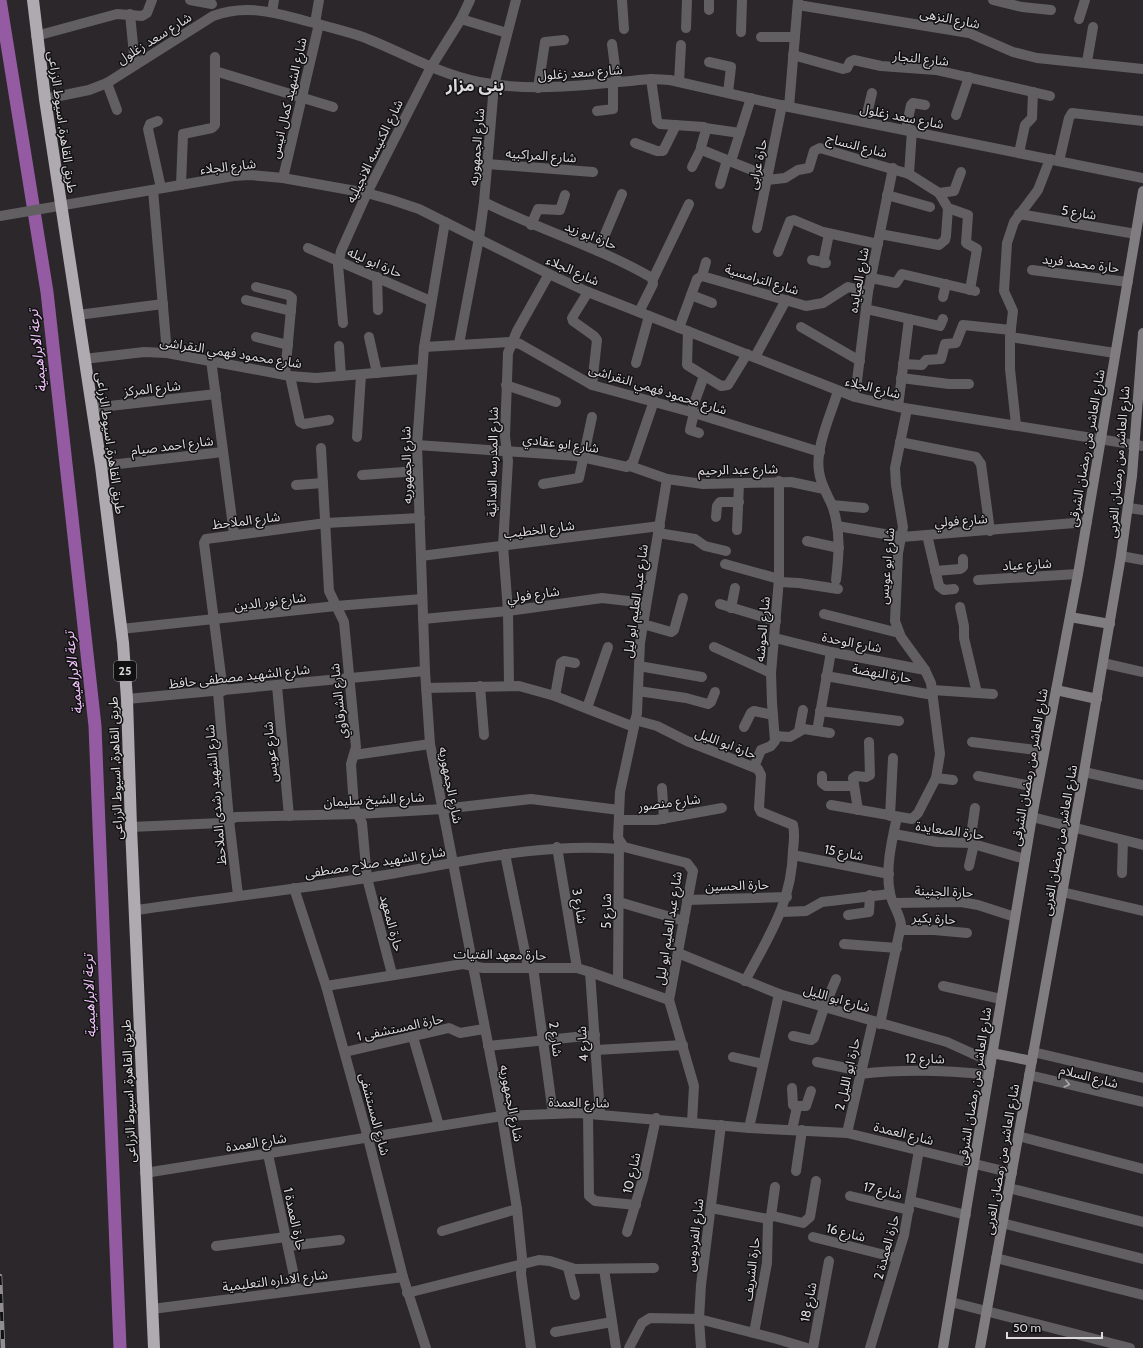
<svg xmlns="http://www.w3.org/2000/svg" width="1143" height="1348" font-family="Cabin,'Noto Sans Arabic',sans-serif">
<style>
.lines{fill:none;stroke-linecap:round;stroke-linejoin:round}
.canal{stroke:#945ba2;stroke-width:13}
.street{stroke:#615f61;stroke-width:10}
.secondary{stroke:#807d81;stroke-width:10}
.highway{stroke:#aeaaaf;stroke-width:12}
.rail-casing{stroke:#918e91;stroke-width:4.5}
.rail{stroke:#121112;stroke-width:3;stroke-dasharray:9;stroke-linecap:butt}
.oneway{stroke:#aba9ab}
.labels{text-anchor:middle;stroke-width:3;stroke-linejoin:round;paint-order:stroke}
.shield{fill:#121112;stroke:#a09ea0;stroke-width:1}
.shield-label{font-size:12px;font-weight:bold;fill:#dddadd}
.street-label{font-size:13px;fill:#dddadd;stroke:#121112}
.water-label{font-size:14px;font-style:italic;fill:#f2c4fd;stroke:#121112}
.district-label{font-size:17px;font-weight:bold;fill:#dddadd;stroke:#121112}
</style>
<rect width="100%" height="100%" fill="#2b272b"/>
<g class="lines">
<polyline class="canal" points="0,0 47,292 95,726 120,1348"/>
<g class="street">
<polyline points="190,0 212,4"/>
<polyline points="622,0 624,29"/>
<polyline points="993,0 1022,7 1051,10"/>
<polyline points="798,5 969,33 1013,52 1037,58 1143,69"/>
<polyline points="709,10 709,0"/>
<polyline points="272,12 274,0"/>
<polyline points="130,14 135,65"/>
<polyline points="461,19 507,33"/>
<polyline points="1079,19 1085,0"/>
<polyline points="315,23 319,0"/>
<polyline points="686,28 687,0"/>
<polyline points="741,32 742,0"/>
<polyline points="36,36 117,14 142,16 147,13 152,0"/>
<polyline points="761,37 795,37"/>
<polyline points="612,44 617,82"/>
<polyline points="793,55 843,69 847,68 850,62 854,60 881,66 936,70 1050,96"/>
<polyline points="709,62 731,67 728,93"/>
<polyline points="1087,62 1093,27"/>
<polyline points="215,71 333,107"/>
<polyline points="651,79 657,121 660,124 704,127 706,130 701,147 702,150 767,176"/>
<polyline points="679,82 681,45"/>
<polyline points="107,83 117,110"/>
<polyline points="538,88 545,42 564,40"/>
<path d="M 45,99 L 89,90 L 107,83 L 213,16 C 243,5 269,11 299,19 C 320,25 342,30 363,37 C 402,52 438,74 479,82 C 536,93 593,84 651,79 L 670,80 L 789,107 L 1143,178"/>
<polyline points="789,107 798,0"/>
<polyline points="597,111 613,109 613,82"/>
<polyline points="956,115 969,77"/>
<polyline points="158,121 150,124 148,129 161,188"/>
<polyline points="865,122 872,93"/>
<polyline points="705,128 740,133"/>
<polyline points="906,129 911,105 913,103 925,105"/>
<polyline points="635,143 657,151 663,151 676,125"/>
<polyline points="1019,153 1025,125 1032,118 1033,92"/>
<polyline points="731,161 751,98"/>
<polyline points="1059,161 1069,118 1072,113 1143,121"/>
<polyline points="487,164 593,172"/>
<polyline points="692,167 701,149"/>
<polyline points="909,174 912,130"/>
<polyline points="283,178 319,24"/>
<polyline points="767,180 785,178 798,170 809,168 814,151 820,148 909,174 939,193 948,208 968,215 966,243 977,249 970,290"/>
<polyline points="720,184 727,160"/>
<polyline points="181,185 183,134 212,128 215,125 215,57"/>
<polyline points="153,190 167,353"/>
<polyline points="939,193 954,191 961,172"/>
<polyline points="887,195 930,207"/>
<path d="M 484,202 C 539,230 599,247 652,278 L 653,284 L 639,312"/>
<polyline points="1019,214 1136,234"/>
<polyline points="0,216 233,176 250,175 283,178 367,193 392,200 419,209 549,274 588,292 855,397 898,407 1143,446"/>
<polyline points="445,222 424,347 417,445 425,671 430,744 502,1116 517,1209 522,1258 521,1274 531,1348"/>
<polyline points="531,225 538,209 560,210 565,195"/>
<polyline points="757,228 782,105"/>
<polyline points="880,234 939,245 945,240 946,236 948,208"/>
<polyline points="308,248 431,301"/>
<polyline points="598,251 622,194"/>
<polyline points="778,252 790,221 794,220 823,232 878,244"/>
<polyline points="812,260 826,263"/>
<polyline points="823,263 829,234"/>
<polyline points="1032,270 1128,282"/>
<polyline points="702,276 706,262"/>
<polyline points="377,277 378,310"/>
<polyline points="871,278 896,283 902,274 975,291"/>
<polyline points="653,279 689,204"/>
<polyline points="256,287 288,295 292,298 285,375"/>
<polyline points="588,292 572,318 573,321 594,336 597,340 592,385"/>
<polyline points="691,295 712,303"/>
<polyline points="943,297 946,284"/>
<polyline points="246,300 291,311"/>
<polyline points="866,309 940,326 943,319"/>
<polyline points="78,315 163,304"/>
<polyline points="343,323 338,265 341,251 367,193 431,67 461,19 470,0"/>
<polyline points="801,327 860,361"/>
<polyline points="679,328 697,279 702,276 806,306 823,303 848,287 868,292"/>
<polyline points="688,331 687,365 721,386 728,385 747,354"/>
<polyline points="256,337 288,345"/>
<polyline points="369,337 377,373"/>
<polyline points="1010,337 1115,353"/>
<polyline points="459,344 479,238 484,202 494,85 516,0"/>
<polyline points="339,346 341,376"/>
<polyline points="424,347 511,342 520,344 592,385 691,412 820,452"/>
<polyline points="755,357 786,300"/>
<polyline points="84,359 144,352 167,353 290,376 316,378 422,369"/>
<polyline points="211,360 234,534"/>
<polyline points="636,363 649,316"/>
<polyline points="903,364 922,365 926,360 941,359 945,344 956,343 963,325 1011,330"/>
<polyline points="290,376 300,422 304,424 329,420"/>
<polyline points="901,378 949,384 969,384"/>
<polyline points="506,385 556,402"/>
<polyline points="855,397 868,292 893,168"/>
<polyline points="898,407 909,319"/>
<polyline points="92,408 216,394"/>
<polyline points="691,412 704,376"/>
<polyline points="694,413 690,430 699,433"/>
<polyline points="1016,425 1010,369 1010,337 1013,311 1004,291 1007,243 1014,222 1038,190 1050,159"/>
<polyline points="357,437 361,375"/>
<polyline points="900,442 976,457 981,464 990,531"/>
<polyline points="417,445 577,456 627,467 633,462 654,401"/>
<polyline points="321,448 329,591 344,622 356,747 351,764 354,807 362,823 367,878 392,974"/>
<polyline points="101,466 223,452"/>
<polyline points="630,466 667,479 703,484 791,482 824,489"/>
<polyline points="362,475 418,471"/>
<polyline points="667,479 640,643 637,713 620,792 618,838 624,847 687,863 693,871 669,1000 694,1086 692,1122"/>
<polyline points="543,484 579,478 592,417"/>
<polyline points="296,485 323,483"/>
<polyline points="832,505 864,508"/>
<polyline points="1129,508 1143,510"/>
<polyline points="716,517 717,506 720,502 739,502"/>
<polyline points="837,526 902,537 1087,522"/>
<polyline points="737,530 739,484"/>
<polyline points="658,533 695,539 705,546 726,551"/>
<polyline points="927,535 939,586 944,590 954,589"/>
<polyline points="807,541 839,548"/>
<polyline points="421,556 660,526"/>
<polyline points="1121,556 1143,560"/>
<polyline points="725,564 779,579"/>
<polyline points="935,571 960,569 963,567 963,559"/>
<path d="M 836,580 C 839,555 841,530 832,505 C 827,494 820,483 819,471 C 815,448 831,414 838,391"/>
<polyline points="978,580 1078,574"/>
<polyline points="779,582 799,583 838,589"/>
<polyline points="720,604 776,621"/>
<polyline points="960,607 964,626 964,638 977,693"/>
<polyline points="731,608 735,588"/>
<polyline points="824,614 899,633"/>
<polyline points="423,619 508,611 602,598 646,603"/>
<polyline points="643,624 671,632 674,630 683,598"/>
<polyline points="121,629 336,606 422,599"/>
<polyline points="775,638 831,652 925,670"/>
<polyline points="714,647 771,673"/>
<polyline points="1103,663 1143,672"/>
<polyline points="639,666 702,677"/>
<polyline points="826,676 933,695"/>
<polyline points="509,684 508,611 503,546 508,461 505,436 508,353 517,331 549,274"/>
<polyline points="277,686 289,816"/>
<polyline points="480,686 484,735"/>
<polyline points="426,688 519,686 555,696 634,727"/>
<polyline points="932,690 993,694"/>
<polyline points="223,691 204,543 206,539 326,523 420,518"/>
<polyline points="638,691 686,698 708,704 711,702 715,692"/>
<polyline points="218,692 229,820 238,895"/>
<polyline points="555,696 561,663 564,661 575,663"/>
<polyline points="127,699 425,671"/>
<polyline points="587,708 608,647"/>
<polyline points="820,711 899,721"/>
<path d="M 635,720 L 657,726 L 687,741 L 758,769 L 761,775 L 759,808 L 761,812 L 793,825 C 795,833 794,842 793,850 C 792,902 769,936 745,981"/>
<polyline points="744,727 751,713 754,711 773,715"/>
<polyline points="799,731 803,710"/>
<polyline points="817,731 831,652"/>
<polyline points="775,736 790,737 804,729 830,733"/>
<polyline points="972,742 1044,751"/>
<polyline points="354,755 430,744"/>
<polyline points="754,767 761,750 771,746 775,741 772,703 771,673 779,579 779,481"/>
<polyline points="1084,772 1143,785"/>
<polyline points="822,776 822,783 826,786 854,786"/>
<polyline points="978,776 1037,787"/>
<polyline points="936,778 953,780"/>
<polyline points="662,788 664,819"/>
<polyline points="831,805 912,819 918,813 936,778 940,754 931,683 925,670 901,637 895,621 898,553 903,527 896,485 895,468 907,409"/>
<polyline points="858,810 853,778 856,776 866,777 870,775 869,742"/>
<polyline points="890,816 893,758"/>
<polyline points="1032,817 1143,845"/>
<polyline points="619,820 656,820 722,808"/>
<polyline points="131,827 221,823 236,817 358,814 443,809 531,799 619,810"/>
<polyline points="894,834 937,842 970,843 1025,859"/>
<polyline points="970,843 975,808"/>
<polyline points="557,847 577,968"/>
<polyline points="505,854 528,967"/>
<polyline points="793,855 889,874"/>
<polyline points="969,866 974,844"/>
<polyline points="1122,873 1123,840"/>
<polyline points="294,888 326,986 368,1138 403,1277 426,1348"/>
<polyline points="1062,892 1143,911"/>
<polyline points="687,900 787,897"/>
<polyline points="619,902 684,921"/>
<polyline points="894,903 961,902 978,905 1015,917"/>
<path d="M 136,910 C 213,899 290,890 367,878 C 451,865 534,842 619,849"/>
<polyline points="782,912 806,911 822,902 890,894"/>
<polyline points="848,915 869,912 870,895"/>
<polyline points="901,930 934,930 967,933"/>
<polyline points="844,944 897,948"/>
<polyline points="678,953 779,994 947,1042 991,1062"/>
<polyline points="533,967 553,1114"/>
<polyline points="590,972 600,1114"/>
<polyline points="618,982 619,843"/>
<polyline points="326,986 463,964 483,968 577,968 590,972 669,1000"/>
<polyline points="943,986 1001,999"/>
<path d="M 880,1024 L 901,925 C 900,913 892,905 890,893 C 885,869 892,840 897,817"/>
<polyline points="793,1036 811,1040 814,1038 824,1008 836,979"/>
<polyline points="413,1037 439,1126"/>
<polyline points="488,1046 595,1035"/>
<polyline points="596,1050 683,1045"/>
<polyline points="345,1052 449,1028 460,1033 484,1029"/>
<polyline points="1033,1052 1143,1078"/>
<polyline points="733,1057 763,1064"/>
<polyline points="817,1062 861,1071"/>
<path d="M 860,1074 C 904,1069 945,1070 989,1075"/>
<polyline points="1029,1075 1143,1102"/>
<polyline points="792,1088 793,1105 794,1106 806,1106 811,1091"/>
<polyline points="588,1113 589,1196 595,1201 636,1205"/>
<polyline points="749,1128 779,994"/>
<polyline points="792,1130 797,1107"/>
<polyline points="847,1133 873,1021"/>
<polyline points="1018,1136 1143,1169"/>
<polyline points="268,1154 297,1290"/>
<polyline points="796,1171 802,1130"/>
<polyline points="145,1173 502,1116 578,1113 749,1128 847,1133 1012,1173"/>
<polyline points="1009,1188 1143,1222"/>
<polyline points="850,1196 909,1210"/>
<polyline points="911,1201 966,1215"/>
<polyline points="711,1208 768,1219"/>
<polyline points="771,1216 775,1187"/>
<polyline points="1002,1223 1143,1259"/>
<polyline points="442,1231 517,1209"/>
<polyline points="627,1232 643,1179 656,1118"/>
<polyline points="813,1237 897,1258"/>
<polyline points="216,1246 286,1237"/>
<polyline points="288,1246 340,1240"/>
<polyline points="996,1258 1143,1295"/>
<polyline points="568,1268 575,1295"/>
<polyline points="604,1269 616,1348"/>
<polyline points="407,1293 539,1260 550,1261 575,1269 654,1268"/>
<polyline points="951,1302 1130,1348"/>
<polyline points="152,1309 403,1277"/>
<polyline points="555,1332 612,1322"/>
<polyline points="754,1333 767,1263 768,1219 773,1216 803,1223 810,1217 816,1181"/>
<polyline points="629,1348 642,1323 650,1318 699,1319 777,1339 807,1348"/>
<polyline points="701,1348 699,1319 701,1285 721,1125"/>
<polyline points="813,1348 829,1261"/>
<polyline points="870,1348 904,1235 919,1150"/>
</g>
<g class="secondary">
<polyline points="1070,617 1110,624"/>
<polyline points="1056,690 1097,699"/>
<polyline points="992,1053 1032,1061"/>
<polyline points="943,1348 1032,817 1078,574 1143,191"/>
<polyline points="980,1348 1084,772 1121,556 1132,476 1143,333"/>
</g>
<polyline class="highway" points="33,0 45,99 101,466 123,643 127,699 131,827 154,1348"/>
<defs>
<polyline id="rail" points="0,1276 3,1348"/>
</defs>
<use href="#rail" class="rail-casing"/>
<use href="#rail" class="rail"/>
</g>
<defs><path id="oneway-chevron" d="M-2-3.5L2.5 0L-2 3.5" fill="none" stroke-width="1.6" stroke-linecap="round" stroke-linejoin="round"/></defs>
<use class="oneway" href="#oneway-chevron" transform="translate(1067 1084) rotate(14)"/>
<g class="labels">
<rect class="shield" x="114" y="661" width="22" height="20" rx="3"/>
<g class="shield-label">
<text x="125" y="675">25</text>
</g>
<g class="street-label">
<text transform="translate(950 18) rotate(11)" y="5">شارع النزهى</text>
<text transform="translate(154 38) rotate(-32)" y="5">شارع سعد زغلول</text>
<text transform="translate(921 58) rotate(6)" y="5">شارع النجار</text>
<text transform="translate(580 72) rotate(-4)" y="5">شارع سعد زغلول</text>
<text transform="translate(288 98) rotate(-77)" y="5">شارع الشهيد كمال انيس</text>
<text transform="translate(902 116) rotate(11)" y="5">شارع سعد زغلول</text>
<text transform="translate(63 122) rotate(82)" y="5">طريق القاهرة, اسيوط الزراعى</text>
<text transform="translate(857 145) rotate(15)" y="5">شارع النساج</text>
<text transform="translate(476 147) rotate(-85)" y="5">شارع الجمهوريه</text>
<text transform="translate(374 151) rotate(-64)" y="5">شارع الكنيسه الانجيليه</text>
<text transform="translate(541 155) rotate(4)" y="5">شارع المراكبيه</text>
<text transform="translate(757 164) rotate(-78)" y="5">حارة عرابى</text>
<text transform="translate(228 166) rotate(-6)" y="5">شارع الجلاء</text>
<text transform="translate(1079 212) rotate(9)" y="5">شارع 5</text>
<text transform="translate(591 235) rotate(22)" y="5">حارة ابو زيد</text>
<text transform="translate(375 262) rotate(23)" y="5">حارة ابو ليله</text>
<text transform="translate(1081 263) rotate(7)" y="5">حارة محمد فريد</text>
<text transform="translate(573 270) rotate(24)" y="5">شارع الجلاء</text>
<text transform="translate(762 279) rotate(17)" y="5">شارع الترامسية</text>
<text transform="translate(858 280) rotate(-80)" y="5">شارع العيايده</text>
<text transform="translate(231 352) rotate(9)" y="5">شارع محمود فهمي النقراشى</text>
<text transform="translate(873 387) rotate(14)" y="5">شارع الجلاء</text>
<text transform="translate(152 388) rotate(-6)" y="5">شارع المركز</text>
<text transform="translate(658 389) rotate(17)" y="5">شارع محمود فهمي النقراشى</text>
<text transform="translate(111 443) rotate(82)" y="5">طريق القاهرة, اسيوط الزراعى</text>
<text transform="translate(561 443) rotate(7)" y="5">شارع ابو عقادي</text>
<text transform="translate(172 445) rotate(-7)" y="5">شارع احمد صيام</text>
<text transform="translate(1086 448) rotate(-80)" y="5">شارع العاشر من رمضان الشرقى</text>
<text transform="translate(492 462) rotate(-89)" y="5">شارع المدرسه الفدائية</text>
<text transform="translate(1118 462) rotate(-85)" y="5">شارع العاشر من رمضان الغربى</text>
<text transform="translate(406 465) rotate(-91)" y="5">شارع الجمهوريه</text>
<text transform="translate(738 469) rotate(-1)" y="5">شارع عبد الرحيم</text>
<text transform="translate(246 520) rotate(-7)" y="5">شارع الملاحظ</text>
<text transform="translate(961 520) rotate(-4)" y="5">شارع فولي</text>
<text transform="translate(539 529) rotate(-7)" y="5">شارع الخطيب</text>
<text transform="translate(1027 564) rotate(-3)" y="5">شارع عياد</text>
<text transform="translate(886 566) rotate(-85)" y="5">شارع ابو عويس</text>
<text transform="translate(533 594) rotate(-8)" y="5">شارع فولي</text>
<text transform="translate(270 601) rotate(-7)" y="5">شارع نور الدين</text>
<text transform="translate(635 601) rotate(-82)" y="5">شارع عبد العليم ابو ليل</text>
<text transform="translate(762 629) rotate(-85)" y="5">شارع الحوشه</text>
<text transform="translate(852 642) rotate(11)" y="5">شارع الوحدة</text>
<text transform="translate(882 673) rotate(10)" y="5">حارة النهضة</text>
<text transform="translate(239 676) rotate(-6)" y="5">شارع الشهيد مصطفى حافظ</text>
<text transform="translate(338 701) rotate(-96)" y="5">شارع الشرقاوي</text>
<text transform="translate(726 743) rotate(21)" y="5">حارة ابو الليل</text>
<text transform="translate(270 752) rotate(-95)" y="5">شارع عويس</text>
<text transform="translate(1029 767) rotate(-80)" y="5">شارع العاشر من رمضان الشرقى</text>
<text transform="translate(115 768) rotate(-92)" y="5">طريق القاهرة, اسيوط الزراعى</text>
<text transform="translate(451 785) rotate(79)" y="5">شارع الجمهوريه</text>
<text transform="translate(215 795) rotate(-95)" y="5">شارع الشهيد رشدى الملاحظ</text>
<text transform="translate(374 799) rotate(-3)" y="5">شارع الشيخ سليمان</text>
<text transform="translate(669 802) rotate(-7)" y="5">شارع منصور</text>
<text transform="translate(950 830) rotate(8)" y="5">حارة الصعايدة</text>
<text transform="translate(1059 840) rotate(-80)" y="5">شارع العاشر من رمضان الغربى</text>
<text transform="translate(844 852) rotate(11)" y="5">شارع 15</text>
<text transform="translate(375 862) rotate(-9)" y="5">شارع الشهيد صلاح مصطفى</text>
<text transform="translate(737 885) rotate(-2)" y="5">حارة الحسين</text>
<text transform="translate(944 891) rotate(2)" y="5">حارة الجنينة</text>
<text transform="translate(580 906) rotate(81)" y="5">شارع 3</text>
<text transform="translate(606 911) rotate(-90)" y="5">شارع 5</text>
<text transform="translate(934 918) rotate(3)" y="5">حارة بكير</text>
<text transform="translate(392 923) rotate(75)" y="5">حارة المعهد</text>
<text transform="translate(668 928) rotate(-81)" y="5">شارع عبد العليم ابو ليل</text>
<text transform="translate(500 954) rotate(1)" y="5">حارة معهد الفتيات</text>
<text transform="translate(837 998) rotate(16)" y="5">شارع ابو الليل</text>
<text transform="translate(400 1027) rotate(-12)" y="5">حارة المستشفى 1</text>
<text transform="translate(556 1039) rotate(83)" y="5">شارع 2</text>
<text transform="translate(582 1044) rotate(-94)" y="5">شارع 4</text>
<text transform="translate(925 1058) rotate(1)" y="5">شارع 12</text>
<text transform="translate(847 1074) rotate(-77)" y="5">حارة ابو الليل 2</text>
<text transform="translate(1089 1076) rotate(14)" y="5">شارع السلام</text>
<text transform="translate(974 1086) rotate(-81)" y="5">شارع العاشر من رمضان الشرقى</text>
<text transform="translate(128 1091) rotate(-92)" y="5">طريق القاهرة, اسيوط الزراعى</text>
<text transform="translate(579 1102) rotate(1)" y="5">شارع العمدة</text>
<text transform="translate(512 1103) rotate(79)" y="5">شارع الجمهوريه</text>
<text transform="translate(375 1114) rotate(75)" y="5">شارع المستشفى</text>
<text transform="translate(904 1133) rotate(14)" y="5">شارع العمدة</text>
<text transform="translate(256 1142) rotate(-9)" y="5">شارع العمدة</text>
<text transform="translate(1001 1159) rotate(-80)" y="5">شارع العاشر من رمضان الغربى</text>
<text transform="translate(631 1173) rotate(-77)" y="5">شارع 10</text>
<text transform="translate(883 1190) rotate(13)" y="5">شارع 17</text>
<text transform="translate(295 1219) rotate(78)" y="5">حارة العمدة 1</text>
<text transform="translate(846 1232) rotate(14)" y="5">شارع 16</text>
<text transform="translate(694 1235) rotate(-83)" y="5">شارع الفردوس</text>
<text transform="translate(886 1247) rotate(-75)" y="5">حارة العمدة 2</text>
<text transform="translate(751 1269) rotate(-83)" y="5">حارة الشريف</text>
<text transform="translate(275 1280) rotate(-7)" y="5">شارع الاداره التعليمية</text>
<text transform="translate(808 1302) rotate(-79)" y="5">شارع 18</text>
</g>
<g class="water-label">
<text transform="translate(37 351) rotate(-96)" y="5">ترعة الابراهيمية</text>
<text transform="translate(73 673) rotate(-96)" y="5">ترعة الابراهيمية</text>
<text transform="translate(89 996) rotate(-92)" y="5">ترعة الابراهيمية</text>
</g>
<g class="district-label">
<text x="475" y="91">بنى مزار</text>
</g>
</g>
<path d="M1007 1332v6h95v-6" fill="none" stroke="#dddadd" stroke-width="2"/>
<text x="1013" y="1332" font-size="12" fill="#dddadd" stroke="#121112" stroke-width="3" paint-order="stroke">50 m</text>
</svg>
